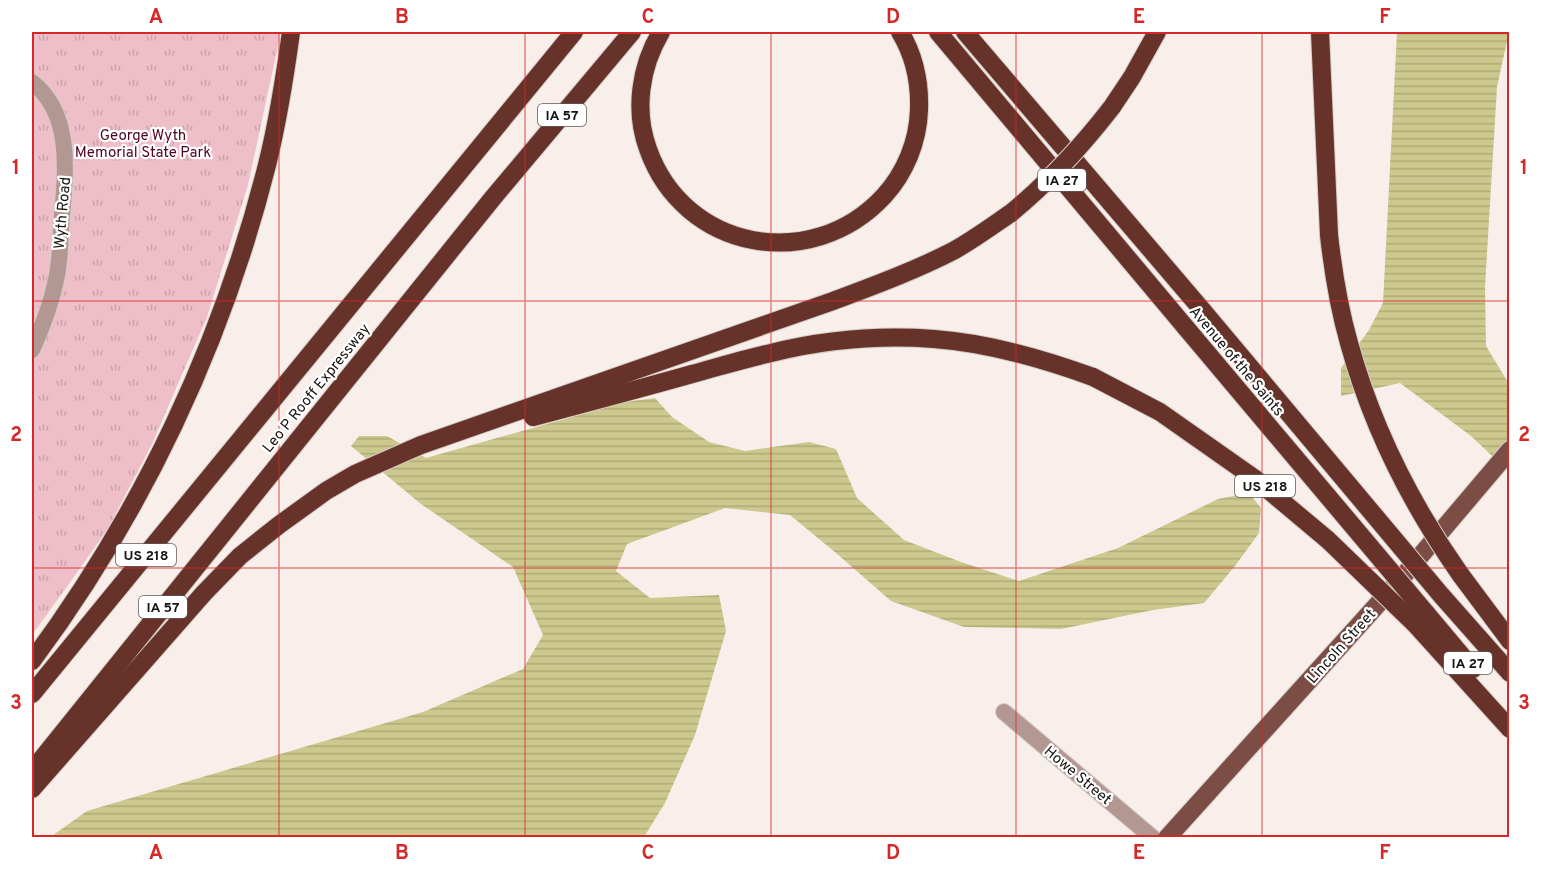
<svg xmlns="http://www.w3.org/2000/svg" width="1541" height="869" font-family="Overpass,sans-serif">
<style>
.grass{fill:url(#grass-tufts)}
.water{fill:url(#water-rules)}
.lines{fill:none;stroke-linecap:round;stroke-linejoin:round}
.minor-casing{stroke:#d4ccc7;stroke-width:18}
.major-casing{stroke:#d4ccc7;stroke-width:20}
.highway-casing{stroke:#d4ccc7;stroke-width:20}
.minor{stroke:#b39792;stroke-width:16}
.major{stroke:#7c4d44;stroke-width:18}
.highway{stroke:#663229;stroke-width:18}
.highway-bridge-casing{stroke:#d4ccc7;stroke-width:20;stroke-linecap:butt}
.highway-bridge{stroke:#663229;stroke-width:18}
.grid{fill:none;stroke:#d62828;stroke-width:1.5;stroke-opacity:0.55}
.labels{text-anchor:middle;stroke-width:4.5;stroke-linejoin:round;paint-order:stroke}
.shield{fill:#fff;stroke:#5d5a59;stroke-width:1.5}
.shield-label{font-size:14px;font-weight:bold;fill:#171412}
.park-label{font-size:15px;fill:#500421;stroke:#fff}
.street-label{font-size:15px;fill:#171412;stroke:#fff}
.neatline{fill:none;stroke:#d62828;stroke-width:2}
.grid-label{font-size:20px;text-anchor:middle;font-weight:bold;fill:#d62828}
</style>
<defs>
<pattern id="grass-tufts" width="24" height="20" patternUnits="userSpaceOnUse" patternTransform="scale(1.5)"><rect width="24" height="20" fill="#eebfc8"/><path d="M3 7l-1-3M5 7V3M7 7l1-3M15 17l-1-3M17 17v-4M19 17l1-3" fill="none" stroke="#cba3ab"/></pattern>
<pattern id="water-rules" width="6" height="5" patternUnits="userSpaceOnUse" patternTransform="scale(1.5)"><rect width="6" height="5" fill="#ccc88e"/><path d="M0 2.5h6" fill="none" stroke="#aeab79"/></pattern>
</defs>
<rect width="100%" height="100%" fill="#f8efea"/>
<polygon class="grass" points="32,32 280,32 279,41 248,185 207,317 152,444 107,530 66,588 32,635"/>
<g class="water">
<polygon points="1397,32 1509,32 1497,87 1485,287 1486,346 1509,384 1509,472 1471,436 1400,383 1341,396 1341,368 1369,330 1383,303"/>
<polygon points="655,398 672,417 709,442 745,451 809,442 836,449 857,498 904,540 961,562 1019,581 1118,548 1218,499 1249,493 1261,508 1259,533 1235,566 1204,603 1153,610 1061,629 964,627 891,601 836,553 790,515 725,508 627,544 616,571 650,598 719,595 726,631 695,735 665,803 644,837 49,838 87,811 423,712 523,669 543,635 513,567 421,504 351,446 359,436 387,436 426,458 625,402"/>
</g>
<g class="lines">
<defs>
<g id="minor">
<path d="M 32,82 C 72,113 66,170 62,215 C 60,236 61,259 56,280 C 51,304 42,328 32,350"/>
<polyline points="1004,712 1153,838"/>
</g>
<polyline id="major" points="1167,838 1405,574 1510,450"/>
<g id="highway">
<path d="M 661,32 C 640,67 634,111 648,149 C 684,251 812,274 884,196 C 905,173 918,142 919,110 C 920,82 914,55 900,32"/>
<polyline points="938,32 1187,329"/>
<polyline points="965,32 1203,311"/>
<polyline points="1320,32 1329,235"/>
<polyline points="1112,107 1132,77 1157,32"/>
<path d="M 533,417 C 586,403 639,389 692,374 C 718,367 744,359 771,353 C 823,340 880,335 934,339 C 989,343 1041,358 1093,377"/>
<polyline points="1460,574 1510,641"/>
<polyline points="1441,595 1510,673"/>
<polyline points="1426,613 1473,669"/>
<polyline points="1415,624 1510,729"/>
<path d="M 32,661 C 142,513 222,344 267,165 C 278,121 285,76 291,32"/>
<polyline points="32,694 574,32"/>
<polyline points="32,771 492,199 632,32"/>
<path d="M 32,789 L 204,593 L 240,556 L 279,525 L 326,491 L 355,474 L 421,445 L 833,301 C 873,286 914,271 953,251 C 973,240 992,226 1011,213"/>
</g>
</defs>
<use href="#minor" class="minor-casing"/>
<use href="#major" class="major-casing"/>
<use href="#highway" class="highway-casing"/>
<use href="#minor" class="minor"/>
<use href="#major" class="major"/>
<use href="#highway" class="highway"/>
<defs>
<g id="highway-bridge">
<path d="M 1011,213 C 1050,181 1081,147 1112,107"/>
<path d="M 1329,235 C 1333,271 1339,308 1349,343 C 1372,427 1411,504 1460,574"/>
<polyline points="1203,311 1441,595"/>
<polyline points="1187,329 1426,613"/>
<polyline points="1093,377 1160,412 1254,478 1328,540 1415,624"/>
</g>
</defs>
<use href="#highway-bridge" class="highway-bridge-casing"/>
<use href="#highway-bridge" class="highway-bridge"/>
</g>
<path class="grid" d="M 279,32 L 279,838M 525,32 L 525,838M 771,32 L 771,838M 1016,32 L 1016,838M 1262,32 L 1262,838M 32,301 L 1510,301M 32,568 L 1510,568"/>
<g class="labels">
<g class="shield">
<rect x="538" y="104" width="48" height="22" rx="4.5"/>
<rect x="1038" y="169" width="48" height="22" rx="4.5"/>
<rect x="1235" y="475" width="60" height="22" rx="4.5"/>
<rect x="116" y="544" width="60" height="22" rx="4.5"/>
<rect x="139" y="596" width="48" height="22" rx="4.5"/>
<rect x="1444" y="652" width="48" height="22" rx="4.5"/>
</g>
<g class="shield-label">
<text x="562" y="120">IA 57</text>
<text x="1062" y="185">IA 27</text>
<text x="1265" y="491">US 218</text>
<text x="146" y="560">US 218</text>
<text x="163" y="612">IA 57</text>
<text x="1468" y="668">IA 27</text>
</g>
<g class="park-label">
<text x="143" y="140">George Wyth<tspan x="143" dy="17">Memorial State Park</tspan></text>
</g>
<g class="street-label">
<text transform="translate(62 213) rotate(-85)" y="5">Wyth Road</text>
<text transform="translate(1237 361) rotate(50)" y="5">Avenue of the Saints</text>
<text transform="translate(316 388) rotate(-51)" y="5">Leo P Rooff Expressway</text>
<text transform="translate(1341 646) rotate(-48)" y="5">Lincoln Street</text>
<text transform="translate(1078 775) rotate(40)" y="5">Howe Street</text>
</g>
</g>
<rect width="1541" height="869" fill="none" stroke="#ffffff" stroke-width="66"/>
<rect x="33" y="33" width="1475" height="803" class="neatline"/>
<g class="grid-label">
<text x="156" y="23">A</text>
<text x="402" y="23">B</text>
<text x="648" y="23">C</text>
<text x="893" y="23">D</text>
<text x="1139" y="23">E</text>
<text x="1385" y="23">F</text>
<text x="16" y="174">1</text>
<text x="1524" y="174">1</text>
<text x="16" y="441">2</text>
<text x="1524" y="441">2</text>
<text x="16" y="709">3</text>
<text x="1524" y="709">3</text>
<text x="156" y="859">A</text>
<text x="402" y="859">B</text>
<text x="648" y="859">C</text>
<text x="893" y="859">D</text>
<text x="1139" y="859">E</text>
<text x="1385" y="859">F</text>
</g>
</svg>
